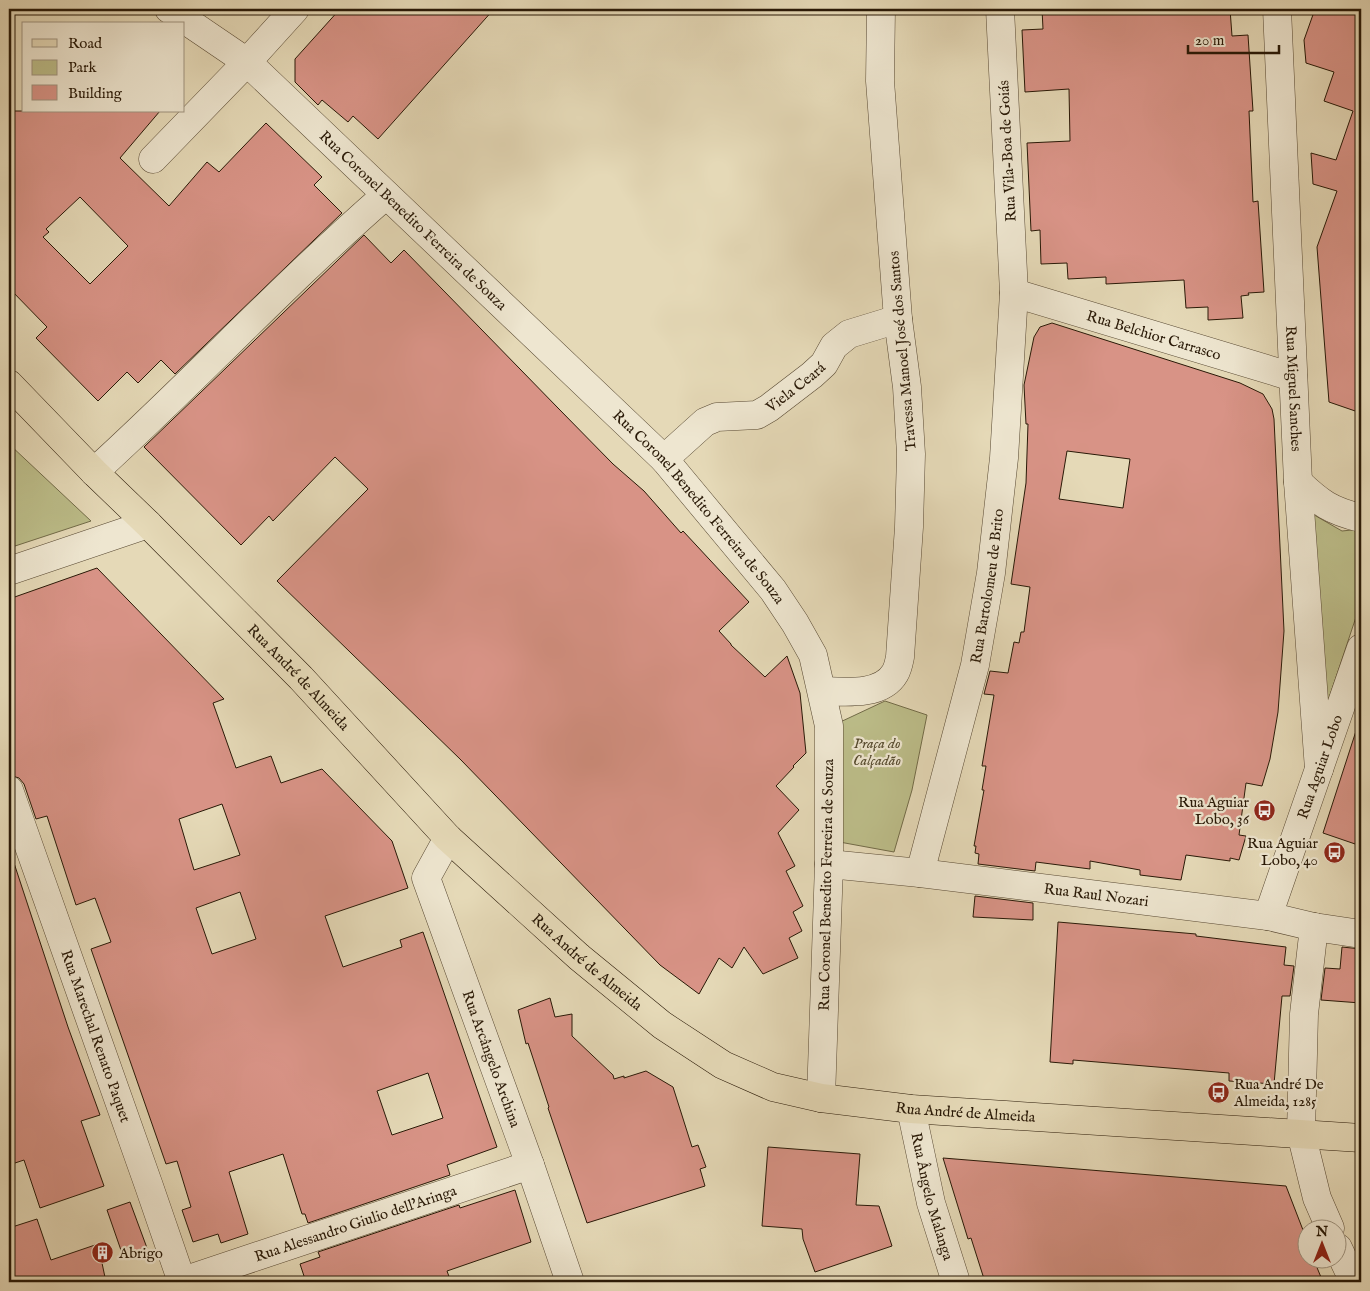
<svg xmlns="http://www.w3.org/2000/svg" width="1370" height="1291" font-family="'IM FELL English',serif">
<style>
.green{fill:#bcbd89;stroke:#726b48}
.building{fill:#d89386;stroke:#291907;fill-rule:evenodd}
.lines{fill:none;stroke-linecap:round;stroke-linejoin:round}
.minor-casing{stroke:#584933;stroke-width:29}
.major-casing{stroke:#291907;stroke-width:29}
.minor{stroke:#eee6d0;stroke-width:28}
.major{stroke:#e5d9b7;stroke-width:28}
.labels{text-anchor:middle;stroke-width:4.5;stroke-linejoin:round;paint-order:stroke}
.street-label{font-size:15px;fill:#291907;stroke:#eee6d0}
.park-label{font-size:15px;font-style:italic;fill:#554a2e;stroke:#eee6d0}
.poi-label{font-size:15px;fill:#291907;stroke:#eee6d0;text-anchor:end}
</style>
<rect width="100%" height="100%" fill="#e5d9b7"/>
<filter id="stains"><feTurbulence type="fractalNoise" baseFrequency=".004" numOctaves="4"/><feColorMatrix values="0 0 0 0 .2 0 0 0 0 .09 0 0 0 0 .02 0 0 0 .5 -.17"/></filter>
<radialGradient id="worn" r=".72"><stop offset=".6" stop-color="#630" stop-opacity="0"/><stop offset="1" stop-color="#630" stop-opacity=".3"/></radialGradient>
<g class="green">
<polygon points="9,444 91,521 9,548"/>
<polygon points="1309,512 1342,531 1361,529 1361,602 1324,713"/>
<polygon points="885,701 927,715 912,790 894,852 834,841 836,724"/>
</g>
<g class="building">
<polygon points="340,9 494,9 378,139 353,116 348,122 322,100 318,105 295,82 295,59"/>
<polygon points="1042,9 1230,9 1232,36 1248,35 1253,111 1249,111 1253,202 1258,201 1264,292 1248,293 1249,295 1241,296 1243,318 1208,320 1208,307 1186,308 1184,280 1106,284 1106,277 1068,279 1067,263 1041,264 1040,230 1031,231 1027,143 1070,141 1069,89 1025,92 1022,30 1043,29"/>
<polygon points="1315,9 1361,9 1361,413 1329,402 1317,247 1337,191 1313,184 1311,153 1336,160 1353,111 1324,101 1334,72 1306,63 1304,40"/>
<path d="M 9,111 L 160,111 L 120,158 L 169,206 L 207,162 L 219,172 L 266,123 L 322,177 L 314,185 L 342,213 L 175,374 L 161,360 L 138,383 L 127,372 L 98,401 L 36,338 L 47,327 L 9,288 ZM 80,197 L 128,246 L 90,284 L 43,237 L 49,232 L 46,229 Z"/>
<polygon points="364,235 391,263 404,250 558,408 613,464 644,491 681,533 683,531 749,602 719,631 731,644 731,645 765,677 787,656 800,693 806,753 793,766 794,767 776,786 799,810 778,833 795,866 786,871 803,906 793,912 802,931 789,938 798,958 763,974 744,947 732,968 719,958 699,994 660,965 461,760 277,581 368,489 335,457 273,521 269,516 241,545 144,447"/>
<path d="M 1052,323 L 1240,383 L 1263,394 L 1272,409 L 1274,419 L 1284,631 L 1278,712 L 1270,759 L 1262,786 L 1246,783 L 1239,835 L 1246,836 L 1239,860 L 1230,858 L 1230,861 L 1186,855 L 1181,880 L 1140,875 L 1140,870 L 1090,861 L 1090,869 L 1036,862 L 1035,871 L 978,864 L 979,854 L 975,853 L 976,846 L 974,846 L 984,790 L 982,790 L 986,766 L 982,766 L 994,695 L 984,694 L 990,671 L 1008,673 L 1014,642 L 1019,643 L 1021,632 L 1024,632 L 1030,587 L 1011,584 L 1026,483 L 1028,424 L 1026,424 L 1024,385 L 1034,337 L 1040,327 ZM 1067,451 L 1130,459 L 1123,508 L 1059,499 Z"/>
<path d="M 97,568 L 224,699 L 213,703 L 236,768 L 271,756 L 281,783 L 322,769 L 392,841 L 408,888 L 325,916 L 343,967 L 402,947 L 400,940 L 423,932 L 497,1147 L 447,1165 L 450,1175 L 308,1223 L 305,1214 L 302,1214 L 283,1154 L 229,1172 L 248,1234 L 221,1243 L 218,1234 L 193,1242 L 182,1210 L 191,1207 L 177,1161 L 166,1164 L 91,949 L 111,942 L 95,898 L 76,905 L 47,816 L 36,819 L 24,784 L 19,778 L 9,775 L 9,599 ZM 222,804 L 240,855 L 194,870 L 179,819 ZM 240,892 L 256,939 L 212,954 L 196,908 ZM 428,1073 L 443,1118 L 392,1135 L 377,1091 Z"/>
<polygon points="1356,731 1361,732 1361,846 1323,833"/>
<polygon points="13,860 68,1027 100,1115 81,1121 104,1186 40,1208 24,1160 9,1165 9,861"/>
<polygon points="975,896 1033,903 1033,920 973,917"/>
<polygon points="1058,922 1196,934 1196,936 1286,947 1284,965 1294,966 1290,996 1282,996 1274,1084 1229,1081 1229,1073 1073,1060 1073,1064 1050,1062"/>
<polygon points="1342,947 1361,949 1361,1003 1321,1000 1325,968 1340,969"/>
<polygon points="550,998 555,1017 572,1014 572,1036 613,1075 614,1079 624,1076 624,1078 646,1071 673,1087 692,1147 698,1145 706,1167 700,1169 705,1186 587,1223 548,1108 549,1107 528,1043 526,1044 518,1010"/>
<polygon points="768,1147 860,1154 856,1205 879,1206 892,1246 815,1272 803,1239 802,1229 762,1226"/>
<polygon points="943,1158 1286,1186 1308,1243 1308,1258 1313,1258 1323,1282 985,1282 971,1238 968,1239"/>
<polygon points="515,1190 531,1242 447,1271 451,1282 306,1282 300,1264 320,1257 318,1252 459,1205 460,1208"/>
<polygon points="130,1202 147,1248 123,1256 107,1210"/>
<polygon points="37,1219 51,1260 98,1244 106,1282 9,1282 9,1228"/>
</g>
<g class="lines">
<defs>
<g id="minor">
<path id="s1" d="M 169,9 L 247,62 L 664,459 L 773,590 L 795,623 L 813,655 L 829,726 L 829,864 L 821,1098"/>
<path id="s2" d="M 1277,9 L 1298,482 L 1319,769"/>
<polyline points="153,159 247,62 295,9"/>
<path id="s3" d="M 1014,293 L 1293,377"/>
<path id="s4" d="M 664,459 L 705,422 L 717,417 L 757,415 L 769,408 L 812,375 L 824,364 L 834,346 L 849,334 L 898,319"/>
<path d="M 94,472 C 193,382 285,283 386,195"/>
<path d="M 1298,482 C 1320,503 1331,511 1361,518"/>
<polyline points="9,571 148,524"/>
<path d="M 822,691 C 845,692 882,696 895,673 C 898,668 899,662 900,657 L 909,527 L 911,454 L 907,387 L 898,319 L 880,81 L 881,9"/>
<path id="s5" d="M 9,790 L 149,1186 L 182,1282"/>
<path id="s6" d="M 448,838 L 426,878 L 530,1165 L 570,1282"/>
<path id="s7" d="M 829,864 L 920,873 L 1268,916 L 1314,927 L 1361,934"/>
<path id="s8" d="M 920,873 L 975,665 L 991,573 L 1004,458 L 1014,293 L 1000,9"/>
<path id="s9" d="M 1268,916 L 1361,648"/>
<polyline points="1314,927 1304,1014 1301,1133 1317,1198 1330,1228"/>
<path id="s10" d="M 911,1109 L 931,1203 L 956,1282"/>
<polyline points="1338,1248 1354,1282"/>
<path id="s11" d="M 180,1282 L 530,1165"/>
</g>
<g id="major">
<path id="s12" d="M 9,384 L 94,472 L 148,524 L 301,678 L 448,838 L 579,957 L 662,1025 L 723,1065 L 773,1087 L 821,1098 L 911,1109 L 1361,1138"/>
</g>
</defs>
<use href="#minor" class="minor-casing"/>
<use href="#major" class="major-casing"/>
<use href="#minor" class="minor"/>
<use href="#major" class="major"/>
</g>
<defs>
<symbol id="bus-disc" viewBox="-11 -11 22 22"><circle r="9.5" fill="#8f2418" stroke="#eee6d0"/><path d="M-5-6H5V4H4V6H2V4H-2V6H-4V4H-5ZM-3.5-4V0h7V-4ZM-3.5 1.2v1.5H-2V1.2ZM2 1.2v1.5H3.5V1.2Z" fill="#fff"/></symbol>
<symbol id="building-disc" viewBox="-11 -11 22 22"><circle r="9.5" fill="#8f2418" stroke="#eee6d0"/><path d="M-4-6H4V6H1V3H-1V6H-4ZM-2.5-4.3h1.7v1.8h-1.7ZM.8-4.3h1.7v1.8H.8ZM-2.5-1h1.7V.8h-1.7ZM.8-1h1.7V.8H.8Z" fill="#fff"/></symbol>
</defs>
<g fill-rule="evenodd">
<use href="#bus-disc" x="1252" y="798" width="25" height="25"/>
<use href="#bus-disc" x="1322" y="840" width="25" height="25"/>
<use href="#bus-disc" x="1206" y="1080" width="25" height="25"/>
<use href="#building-disc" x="90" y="1240" width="25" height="25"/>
</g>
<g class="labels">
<g class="street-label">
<text transform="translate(1007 151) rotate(-93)" y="5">Rua Vila-Boa de Goiás</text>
<text dy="5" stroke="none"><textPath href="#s1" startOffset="324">Rua Coronel Benedito Ferreira de Souza</textPath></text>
<text dy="5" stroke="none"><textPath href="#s3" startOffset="146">Rua Belchior Carrasco</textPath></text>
<text transform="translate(902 351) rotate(-95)" y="5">Travessa Manoel José dos Santos</text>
<text dy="5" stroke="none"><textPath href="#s4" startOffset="156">Viela Ceará</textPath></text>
<text dy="5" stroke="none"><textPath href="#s2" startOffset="380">Rua Miguel Sanches</textPath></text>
<text dy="5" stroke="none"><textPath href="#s1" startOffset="729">Rua Coronel Benedito Ferreira de Souza</textPath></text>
<text dy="5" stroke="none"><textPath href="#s8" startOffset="295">Rua Bartolomeu de Brito</textPath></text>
<text dy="5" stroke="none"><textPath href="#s12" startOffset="412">Rua André de Almeida</textPath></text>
<text dy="5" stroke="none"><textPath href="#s9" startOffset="158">Rua Aguiar Lobo</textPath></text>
<text transform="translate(826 885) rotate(-89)" y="5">Rua Coronel Benedito Ferreira de Souza</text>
<text dy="5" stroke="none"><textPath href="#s7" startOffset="269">Rua Raul Nozari</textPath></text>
<text dy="5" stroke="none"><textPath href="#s12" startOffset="818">Rua André de Almeida</textPath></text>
<text dy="5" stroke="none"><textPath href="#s5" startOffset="261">Rua Marechal Renato Paquet</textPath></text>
<text dy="5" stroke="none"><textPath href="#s6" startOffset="238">Rua Arcângelo Archina</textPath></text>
<text dy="5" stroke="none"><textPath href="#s12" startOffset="1238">Rua André de Almeida</textPath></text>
<text dy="5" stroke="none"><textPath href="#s10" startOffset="90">Rua Ângelo Malanga</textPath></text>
<text dy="5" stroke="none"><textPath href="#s11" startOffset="185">Rua Alessandro Giulio dell'Aringa</textPath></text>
</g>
<g class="park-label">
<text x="877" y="748">Praça do<tspan x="877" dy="17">Calçadão</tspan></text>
</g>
<g class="poi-label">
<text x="1249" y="807">Rua Aguiar<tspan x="1249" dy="17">Lobo, 36</tspan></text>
<text x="1318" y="848">Rua Aguiar<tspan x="1318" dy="17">Lobo, 40</tspan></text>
<text x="1234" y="1089" text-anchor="start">Rua André De<tspan x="1234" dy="17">Almeida, 1285</tspan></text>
<text x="119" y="1258" text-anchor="start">Abrigo</text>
</g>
</g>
<rect width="1370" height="1291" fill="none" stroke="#e5d9b7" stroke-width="30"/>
<rect x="10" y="10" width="1350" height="1271" fill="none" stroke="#291907" stroke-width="2.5"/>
<rect x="15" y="15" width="1340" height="1261" fill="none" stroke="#291907"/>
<rect x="22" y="22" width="162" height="90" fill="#eee6d0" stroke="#9f9480"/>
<rect x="32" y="39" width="25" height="8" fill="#e5d9b7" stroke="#9f9480"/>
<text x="68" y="48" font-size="15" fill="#291907">Road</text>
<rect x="32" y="60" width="25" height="15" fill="#bcbd89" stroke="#9f9480"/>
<text x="68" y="72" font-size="15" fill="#291907">Park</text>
<rect x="32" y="85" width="25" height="15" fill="#d89386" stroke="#9f9480"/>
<text x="68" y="98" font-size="15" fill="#291907">Building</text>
<g transform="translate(1322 1244)"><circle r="24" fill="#eee6d0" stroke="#9f9480"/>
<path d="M0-4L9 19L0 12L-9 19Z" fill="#8f2418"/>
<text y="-8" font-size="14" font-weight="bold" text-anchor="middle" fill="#291907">N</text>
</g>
<path d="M1188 45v8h91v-8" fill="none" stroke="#291907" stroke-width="2.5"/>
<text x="1195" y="45" font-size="15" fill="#291907" stroke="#eee6d0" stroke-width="4" paint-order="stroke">20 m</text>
<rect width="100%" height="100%" filter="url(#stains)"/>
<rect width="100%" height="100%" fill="url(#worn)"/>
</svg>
